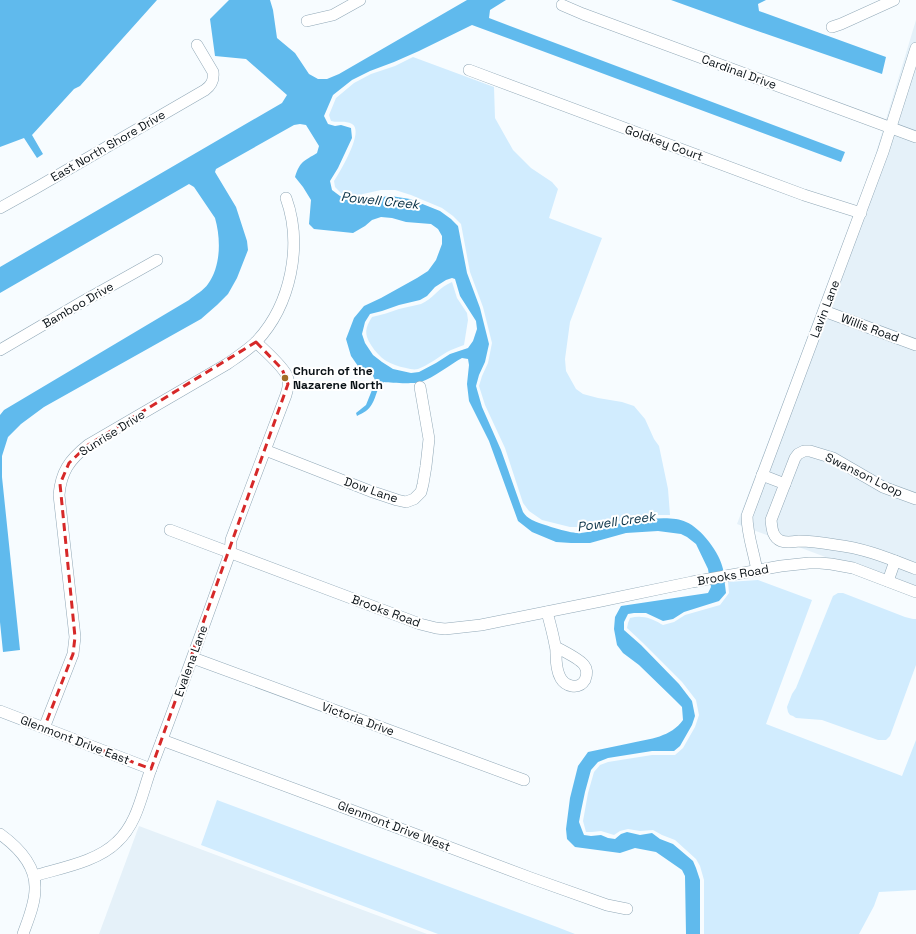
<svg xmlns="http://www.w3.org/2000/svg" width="916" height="934" font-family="'Space Grotesk',sans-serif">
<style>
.built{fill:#e5f1f9}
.green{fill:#d1ecfe}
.water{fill:#60baed;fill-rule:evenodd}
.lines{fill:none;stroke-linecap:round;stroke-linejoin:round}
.minor-casing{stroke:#91a8b7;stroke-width:12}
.minor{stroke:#fff;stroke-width:11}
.marked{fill:none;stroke:#d62828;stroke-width:3;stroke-dasharray:8 5;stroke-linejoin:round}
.poi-dot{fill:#a26f26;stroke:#fff;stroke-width:1.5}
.labels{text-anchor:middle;stroke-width:4;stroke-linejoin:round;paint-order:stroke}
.street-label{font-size:12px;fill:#091116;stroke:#fff}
.poi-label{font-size:12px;font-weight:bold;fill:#091116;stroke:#fff;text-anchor:start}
.water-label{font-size:13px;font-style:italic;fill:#062f44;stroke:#fff}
</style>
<rect width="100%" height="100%" fill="#f7fcff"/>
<g class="built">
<polygon points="916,20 916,591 737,524 872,166"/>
<polygon points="139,826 427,934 99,934"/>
</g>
<g class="green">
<path d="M 413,57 L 494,87 L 495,118 L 513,150 L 531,168 L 552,182 L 558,189 L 549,218 L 602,238 L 570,322 L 565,359 L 566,371 L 576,389 L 583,394 L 598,398 L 622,402 L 634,406 L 645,419 L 654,439 L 659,446 L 668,489 L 670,515 L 650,515 L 589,527 L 570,527 L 542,520 L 529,511 L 523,503 L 505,448 L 485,405 L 479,386 L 482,376 L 488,363 L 492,343 L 483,307 L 470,272 L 461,224 L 453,216 L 442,208 L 411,195 L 395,190 L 381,190 L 354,196 L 348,195 L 341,193 L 335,187 L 334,181 C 339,173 365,131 352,124 C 345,120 338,123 331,121 L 329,115 L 336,98 L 354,83 L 371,74 L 395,66 Z"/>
<path d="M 452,282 L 457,298 L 467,313 L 468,320 L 464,345 C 459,347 452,349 447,352 C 439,357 427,366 418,369 C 414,370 410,369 406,368 C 390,365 380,359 371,345 C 364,334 365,328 372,317 C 382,315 390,312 399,309 C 406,307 414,306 421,304 C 433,299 439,287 452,282 Z"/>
<path d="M 758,580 L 812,600 L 766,724 L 902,776 L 916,740 L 916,890 L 879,892 L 874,906 L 859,934 L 704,934 L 704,880 L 700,866 L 696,859 L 675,840 L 662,835 L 653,830 L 640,831 L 628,829 L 620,831 L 614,835 L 601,831 L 592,832 L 586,832 L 583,821 L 588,793 L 594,772 L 600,765 L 608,762 L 652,755 L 675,755 L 683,748 L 695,727 L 699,715 L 696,700 L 682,682 L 643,643 L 627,628 L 628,623 L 630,618 C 642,615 651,618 661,624 L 663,625 L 674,622 L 685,615 L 720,605 L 729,593 L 728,582 Z"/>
<polygon points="838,593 843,593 905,617 913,619 916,619 916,665 890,736 886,740 878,740 822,720 796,718 793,716 790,715 788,712 787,707 792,694 796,688 833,596"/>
<polygon points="217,800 557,927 575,934 438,934 201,845"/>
</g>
<g class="water">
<polygon points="0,0 157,0 80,86 74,89 32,135 43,154 37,158 24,138 0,147"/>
<path d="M 229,0 L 270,0 L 273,10 L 277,38 L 295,53 L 309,74 L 318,79 L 327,79 L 339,74 L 467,0 L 506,0 L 490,10 L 489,18 L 845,152 L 841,162 L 472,25 L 419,51 L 394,62 L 370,71 L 352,80 L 333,95 L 324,116 L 328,124 L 335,126 L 341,125 L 351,128 L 352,138 L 338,168 L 330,181 L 332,190 L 340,196 L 347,199 L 357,200 L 391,196 L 410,199 L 440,211 L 451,219 L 458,226 L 467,273 L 480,308 L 489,344 L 485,362 L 479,375 L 476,386 L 482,407 L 501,450 L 523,512 C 525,515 528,518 532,520 C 540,524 569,533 578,533 C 591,533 602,527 614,525 C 632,521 669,514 686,522 C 701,528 720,553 723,569 C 724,577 725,585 726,593 L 719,601 L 684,612 L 673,619 L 663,621 L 646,613 L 634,613 L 628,614 L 624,622 L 624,630 L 641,645 L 679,684 L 692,701 L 695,716 L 692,725 L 680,746 L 674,751 L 652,751 L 608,758 L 598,762 L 591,770 L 585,792 L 581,811 L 579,822 L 582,830 L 584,835 L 591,836 L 601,835 L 608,838 L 615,839 L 621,834 L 627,832 L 640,835 L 652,833 L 660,839 L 673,844 L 693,861 L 696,868 L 700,880 L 700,934 L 686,934 L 685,876 L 682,870 L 656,852 L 635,848 L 620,853 L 575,847 L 567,839 L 566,829 L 570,798 L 578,766 L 588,752 C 602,749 617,746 631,743 C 650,739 671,737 683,720 L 682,707 L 674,699 L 639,665 L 623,653 L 617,645 L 614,629 L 615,617 L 621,606 L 708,593 L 711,587 L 708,569 L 696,544 L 687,537 L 681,534 L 658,531 L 626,533 L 590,543 L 571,543 L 556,542 L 532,532 L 518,521 L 489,441 L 469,401 L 467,384 L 469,365 L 468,359 L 462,358 C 451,364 433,378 421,382 C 414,384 391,383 384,382 C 376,388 377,396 372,404 C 369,410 363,413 357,416 L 356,413 L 366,405 L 374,385 L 375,380 L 371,372 L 360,369 L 351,356 L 346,339 L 354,318 L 364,306 L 381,298 L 417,278 L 428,271 L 436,260 L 442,244 L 442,236 L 438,229 L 431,224 L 406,222 L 392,218 L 381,217 L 372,220 L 365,226 L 353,233 L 314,229 L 309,224 L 311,200 L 303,187 L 295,177 C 300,161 304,161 317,153 L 319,146 L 306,125 L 300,124 L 294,125 L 216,169 L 215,172 L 236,207 L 247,241 L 248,250 L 237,278 L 228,294 L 217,305 L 201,319 L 44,407 L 21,424 L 8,437 L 2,456 L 2,477 L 20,650 L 3,652 L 0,622 L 0,415 L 4,410 L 189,300 C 195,295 204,290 208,284 C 221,266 221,239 215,218 L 194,187 L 189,184 L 0,293 L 0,267 L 282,103 L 287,95 L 246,59 L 215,56 L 210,19 ZM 452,278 L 455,279 L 460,296 L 476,321 L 477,329 L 473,341 L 468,348 L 450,354 L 436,363 L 419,372 L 411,373 L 393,369 L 382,362 L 373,355 L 365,343 L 362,334 L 365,322 L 370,314 L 382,311 L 399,305 L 420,300 L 427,296 L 435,287 L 446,280 Z"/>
<polygon points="671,0 766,0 758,4 759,11 886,57 882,74 746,27"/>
</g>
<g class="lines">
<defs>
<g id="minor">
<polyline points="562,5 583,14 916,137"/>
<polyline points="307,21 333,15 360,0"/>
<polyline points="832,27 841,24 894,0"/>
<polyline points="469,70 804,195 861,213"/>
<path d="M 0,208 L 36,188 L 205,90 C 212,85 214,80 213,72 L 197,45"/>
<polyline points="824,311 916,345"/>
<polyline points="0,350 82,302 157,260"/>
<polyline points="265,450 370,491 397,500 406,502 414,499 421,492 423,484 426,466 429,439 420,387"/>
<polyline points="762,475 785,484"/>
<path d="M 916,499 L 883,487 L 833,458 L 810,451 L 804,451 L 798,454 L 795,458 L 771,520 C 772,528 772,537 781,541 C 787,543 792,542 799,541 C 811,541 824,543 836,545 C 864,548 890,559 916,569"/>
<polyline points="170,530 420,624 436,628 445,629 481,625 601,601 692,582 781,566 809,563 820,563 831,564 853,568 916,592"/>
<path d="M 757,571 C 754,552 747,535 747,516 L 883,152 L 916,48"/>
<polyline points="888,581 895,561"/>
<path d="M 547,612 C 550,623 553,634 555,645 C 556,648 556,651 556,654 C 556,667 558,684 572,686 C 578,687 582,685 585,680 C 587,675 588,670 584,665 C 580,659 563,651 556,647"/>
<polyline points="193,658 524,780"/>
<polyline points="0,711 151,769"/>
<path d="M 44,728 L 73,654 L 75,637 L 59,495 C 61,472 69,460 88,445 L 227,364 C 237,357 248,350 256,342 C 291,305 303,245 286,198"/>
<polyline points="162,740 340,806 531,878 607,905 627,909"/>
<path d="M 0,834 C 18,847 36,866 35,889 C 35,904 28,920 23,934"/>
<path d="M 34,876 C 60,868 97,862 117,842 C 138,823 142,792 152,766 C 179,696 204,625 230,553 L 231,540 L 286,395 C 288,389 290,382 287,376 C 283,366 264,350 256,342"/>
</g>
</defs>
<use href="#minor" class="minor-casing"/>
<use href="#minor" class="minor"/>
</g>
<path class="marked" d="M 256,342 L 282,369 L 288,384 L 151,769 L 44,728 L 73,654 L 75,637 L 60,484 L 69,463 L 88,445 Z"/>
<circle class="poi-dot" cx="285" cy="378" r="4"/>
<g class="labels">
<g class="street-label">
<text transform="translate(739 72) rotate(20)" y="4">Cardinal Drive</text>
<text transform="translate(664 143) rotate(20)" y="4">Goldkey Court</text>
<text transform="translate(108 146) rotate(-30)" y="4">East North Shore Drive</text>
<text transform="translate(78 305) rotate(-30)" y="4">Bamboo Drive</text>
<text transform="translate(825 309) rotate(-69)" y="4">Lavin Lane</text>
<text transform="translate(870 328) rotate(20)" y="4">Willis Road</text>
<text transform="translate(112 433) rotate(-32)" y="4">Sunrise Drive</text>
<text transform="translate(864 475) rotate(26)" y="4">Swanson Loop</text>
<text transform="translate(371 490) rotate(19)" y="4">Dow Lane</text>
<text transform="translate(733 575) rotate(-10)" y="4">Brooks Road</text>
<text transform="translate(386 611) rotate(20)" y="4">Brooks Road</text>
<text transform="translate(191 661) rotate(-70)" y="4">Evalena Lane</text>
<text transform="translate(358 719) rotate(20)" y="4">Victoria Drive</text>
<text transform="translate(75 740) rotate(21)" y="4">Glenmont Drive East</text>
<text transform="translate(394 826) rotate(21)" y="4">Glenmont Drive West</text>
</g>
<g class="poi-label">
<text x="293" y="375">Church of the<tspan x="293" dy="14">Nazarene North</tspan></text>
</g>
<g class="water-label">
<text transform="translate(380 200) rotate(6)" y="5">Powell Creek</text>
<text transform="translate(616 521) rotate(-8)" y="5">Powell Creek</text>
</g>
</g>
</svg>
